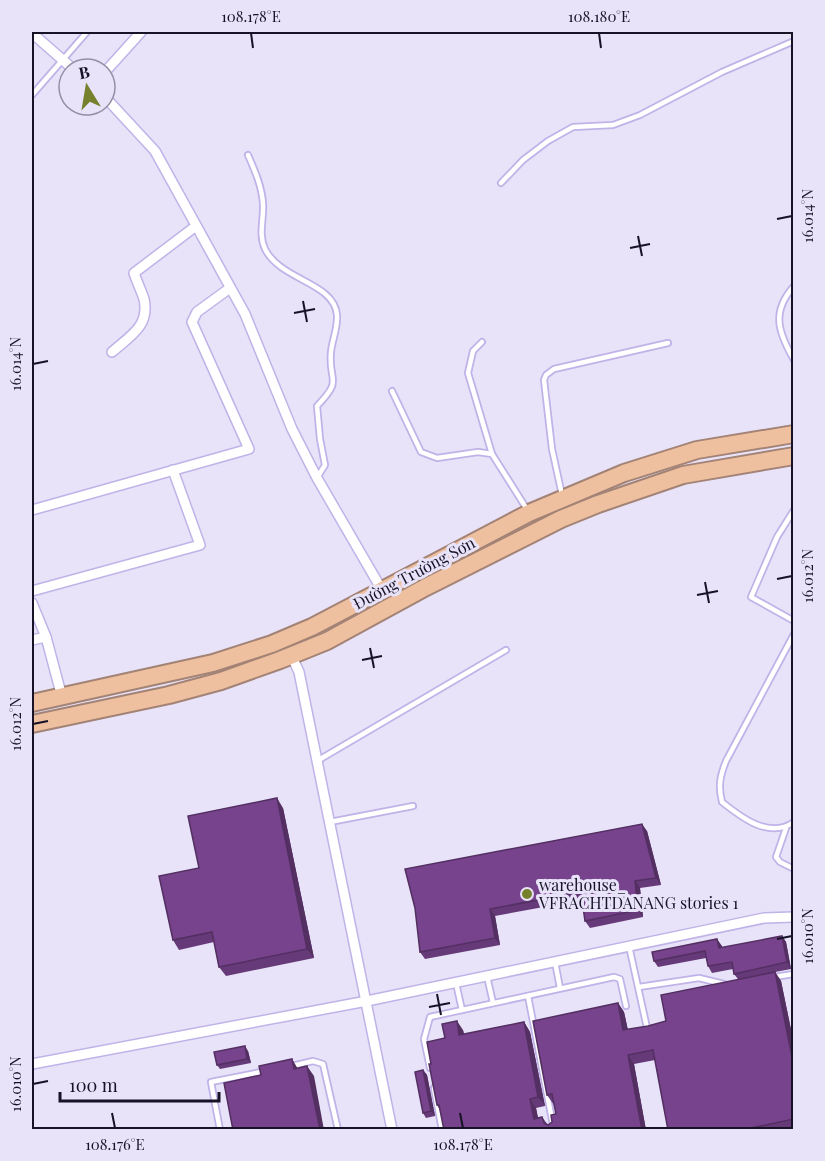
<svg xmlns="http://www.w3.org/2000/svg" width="825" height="1161" font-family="'Playfair Display',serif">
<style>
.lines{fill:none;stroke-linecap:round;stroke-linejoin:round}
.lane-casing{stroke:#bfb3e8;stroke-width:8}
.street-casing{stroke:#bfb3e8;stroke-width:12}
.highway-casing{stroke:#a38375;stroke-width:20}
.lane{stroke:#fff;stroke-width:4.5}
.street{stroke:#fff;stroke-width:9}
.highway{stroke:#efc0a0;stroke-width:16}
.wall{fill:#663a78}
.shaded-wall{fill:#532f62}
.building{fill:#77438c;stroke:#532f62;stroke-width:1.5}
.ticks{fill:none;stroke:#171225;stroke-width:2}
.poi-dot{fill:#77802c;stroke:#e8e3f9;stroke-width:2}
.labels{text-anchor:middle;stroke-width:6;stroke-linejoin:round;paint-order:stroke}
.street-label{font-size:16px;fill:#171225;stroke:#e8e3f9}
.poi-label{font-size:16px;fill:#171225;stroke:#e8e3f9;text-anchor:start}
.neatline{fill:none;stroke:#171225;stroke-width:2}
.ticks-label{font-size:15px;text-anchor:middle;fill:#171225}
</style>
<rect width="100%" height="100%" fill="#e8e3f9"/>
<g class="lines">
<defs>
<g id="lane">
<polyline points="32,95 87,32"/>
<path d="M 248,155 C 255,171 262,187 263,204 C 264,219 258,234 265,249 C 281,281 334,282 337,315 C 338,328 332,340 331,352 C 328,383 344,378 317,406 L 320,439 L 325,465 L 317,478"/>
<polyline points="501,183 523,160 548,141 573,127 613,125 640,115 722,72 794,41"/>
<path d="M 794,286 C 771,312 778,332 794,360"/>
<polyline points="482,342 473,351 468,373 492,454"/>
<polyline points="392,391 421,452 437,458 478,452 492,454 528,511"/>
<polyline points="562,495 552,449 544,380 546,375 554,369 668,343"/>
<polyline points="794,510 777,537 751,597 794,621"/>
<path d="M 794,634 L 726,761 C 720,776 718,786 722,802 C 742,818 769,839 794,822"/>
<polyline points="317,761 506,650"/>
<polyline points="330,822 413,806"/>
<polyline points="786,828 776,857 780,862 794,869"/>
<polyline points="629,946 647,1028"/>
<polyline points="555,962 560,988"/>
<polyline points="487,976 493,1003"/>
<polyline points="774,977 794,974"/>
<polyline points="456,983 462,1010"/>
<polyline points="639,987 699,978 724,984"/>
<polyline points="528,996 554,1130"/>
<polyline points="292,1066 313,1061 323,1064 338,1130"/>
<polyline points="430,1068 424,1039 430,1017 614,977 620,979 626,1006"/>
<polyline points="434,1088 442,1130"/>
<polyline points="220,1130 211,1082 266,1071"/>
</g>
<g id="street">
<polyline points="32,33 73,69"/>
<polyline points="105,72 141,32"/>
<polyline points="105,97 155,151 245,314 292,429 317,478 382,590"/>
<path d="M 112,352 C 130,336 150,326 144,299 C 141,290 137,282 134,273 L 196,226"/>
<polyline points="32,510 249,449 192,322 197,312 230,288"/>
<polyline points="32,591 200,545 173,470"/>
<polyline points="32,603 46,637 32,640"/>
<polyline points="46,637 62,697"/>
<polyline points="291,655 299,672 392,1130"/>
<polyline points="32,1064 367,1001 764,918 794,917"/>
</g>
<g id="highway">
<polyline points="32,703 213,663 272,644 312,627 529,513 624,473 697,450 794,434"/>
<polyline points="32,724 169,695 221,681 280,660 327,641 426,587 561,519 598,504 683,475 794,456"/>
</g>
</defs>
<use href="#lane" class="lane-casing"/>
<use href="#street" class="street-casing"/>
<use href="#highway" class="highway-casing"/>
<use href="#lane" class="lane"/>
<use href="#street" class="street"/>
<use href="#highway" class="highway"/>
</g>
<g class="wall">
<polygon points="283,808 314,958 226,976 219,967 214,942 179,950 173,940 199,868"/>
<polygon points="647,831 661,885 640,888 643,917 590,928 585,921 582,900 495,916 500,945 425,959 420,952 415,908"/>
<polygon points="782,936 786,942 791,969 775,972 781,981 794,1044 794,1130 668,1130 655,1060 634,1064 646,1130 444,1130 440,1110 437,1105 431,1064 445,1038 463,1030 464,1034 524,1022 530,1032 545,1106 536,1108 538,1118 542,1117 548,1125 552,1122 556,1114 554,1105 547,1095 618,1003 624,1012 628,1030 648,1026 666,1021 738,979 734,974 733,969 712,973 708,966 706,958 658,967 654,961 722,946 722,948"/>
<polygon points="248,1051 251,1063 220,1069 217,1065"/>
<polygon points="423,1070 427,1075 435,1116 426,1118 423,1113"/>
</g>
<g class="shaded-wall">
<polygon points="277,798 283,808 314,958 307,949"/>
<polygon points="642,824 647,831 661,885 656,878"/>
<polygon points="635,881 640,888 643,917 638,910"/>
<polygon points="490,909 495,916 500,945 495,938"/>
<polygon points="782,936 786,942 791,969 787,962"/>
<polygon points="717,939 722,946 724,955 719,948"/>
<polygon points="775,972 781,981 794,1044 794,1067"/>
<polygon points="618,1003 624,1012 630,1040 623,1030"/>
<polygon points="457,1021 463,1030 466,1044 459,1035"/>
<polygon points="524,1022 530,1032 545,1106 538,1097"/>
<polygon points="245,1046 248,1051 251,1063 247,1059"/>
<polygon points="628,1055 634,1064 646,1130 642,1130"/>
<polygon points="292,1059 298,1069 294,1069"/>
<polygon points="307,1066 314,1076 324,1130 320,1130"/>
<polygon points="423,1070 427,1075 435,1116 431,1111"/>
<polygon points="530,1099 536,1108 540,1128 534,1119"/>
</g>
<g class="building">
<polygon points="277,798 307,949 219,967 212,932 173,940 159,876 199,868 188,816"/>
<polygon points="642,824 656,878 635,881 638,910 585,921 581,892 490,909 495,938 420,952 415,908 405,869"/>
<polygon points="782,936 787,962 734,974 732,962 708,966 705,951 654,961 652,952 717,939 719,948"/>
<polygon points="775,972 794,1067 794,1119 741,1130 688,1130 688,1129 668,1130 653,1050 628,1055 642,1130 444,1130 439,1105 437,1105 429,1064 431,1064 427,1042 445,1038 442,1024 457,1021 459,1035 524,1022 538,1097 530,1099 534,1119 542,1117 544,1123 548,1125 552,1122 551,1115 556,1114 552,1094 547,1095 533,1021 618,1003 623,1030 648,1026 666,1021 661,995"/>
<polygon points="245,1046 247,1059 217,1065 214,1052"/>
<polygon points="292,1059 294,1069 307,1066 320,1130 233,1130 224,1083 261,1075 259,1066"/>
<polygon points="423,1070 431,1111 423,1113 415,1072"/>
</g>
<path class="ticks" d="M 251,33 L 253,48M 599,33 L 601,48M 777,219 L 792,216M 638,236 L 642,256M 630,248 L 650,244M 303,301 L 307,322M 294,313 L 315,309M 33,364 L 48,361M 777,579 L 792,576M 705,582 L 709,603M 697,595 L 718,591M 370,648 L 374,668M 362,660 L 382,656M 33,724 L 48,721M 777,939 L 792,936M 437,994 L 441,1015M 429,1007 L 450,1003M 33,1084 L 48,1081M 112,1113 L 115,1128M 460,1113 L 463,1128"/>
<circle class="poi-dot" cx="527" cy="894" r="6"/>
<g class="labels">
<g class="street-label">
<text transform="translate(414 573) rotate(-28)" y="6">Đường Trường Sơn</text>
</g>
<g class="poi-label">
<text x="539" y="891">warehouse_<tspan x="539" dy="18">VFRACHTDANANG stories 1</tspan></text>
</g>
</g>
<rect width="825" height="1161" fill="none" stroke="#e8e3f9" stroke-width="66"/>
<g transform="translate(87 87) rotate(349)"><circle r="28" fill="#e8e3f9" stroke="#948fa4" stroke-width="1.5"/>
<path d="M0-4.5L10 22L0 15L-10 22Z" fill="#77802c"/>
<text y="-9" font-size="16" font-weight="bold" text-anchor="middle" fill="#171225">B</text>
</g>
<path d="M60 1092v9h159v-9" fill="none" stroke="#171225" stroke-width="3"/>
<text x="69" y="1092" font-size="18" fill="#171225" stroke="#e8e3f9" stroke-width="4.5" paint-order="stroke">100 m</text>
<rect x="33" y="33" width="759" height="1095" class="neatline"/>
<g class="ticks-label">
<text x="251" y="22">108.178°E</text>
<text x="599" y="22">108.180°E</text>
<text transform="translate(808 216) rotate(-90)" y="5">16.014°N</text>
<text transform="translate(16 364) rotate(-90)" y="5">16.014°N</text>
<text transform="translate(808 576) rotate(-90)" y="5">16.012°N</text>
<text transform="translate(16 724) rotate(-90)" y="5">16.012°N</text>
<text transform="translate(808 936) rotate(-90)" y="5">16.010°N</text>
<text transform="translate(16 1084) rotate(-90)" y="5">16.010°N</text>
<text x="115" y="1150">108.176°E</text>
<text x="463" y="1150">108.178°E</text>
</g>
</svg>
